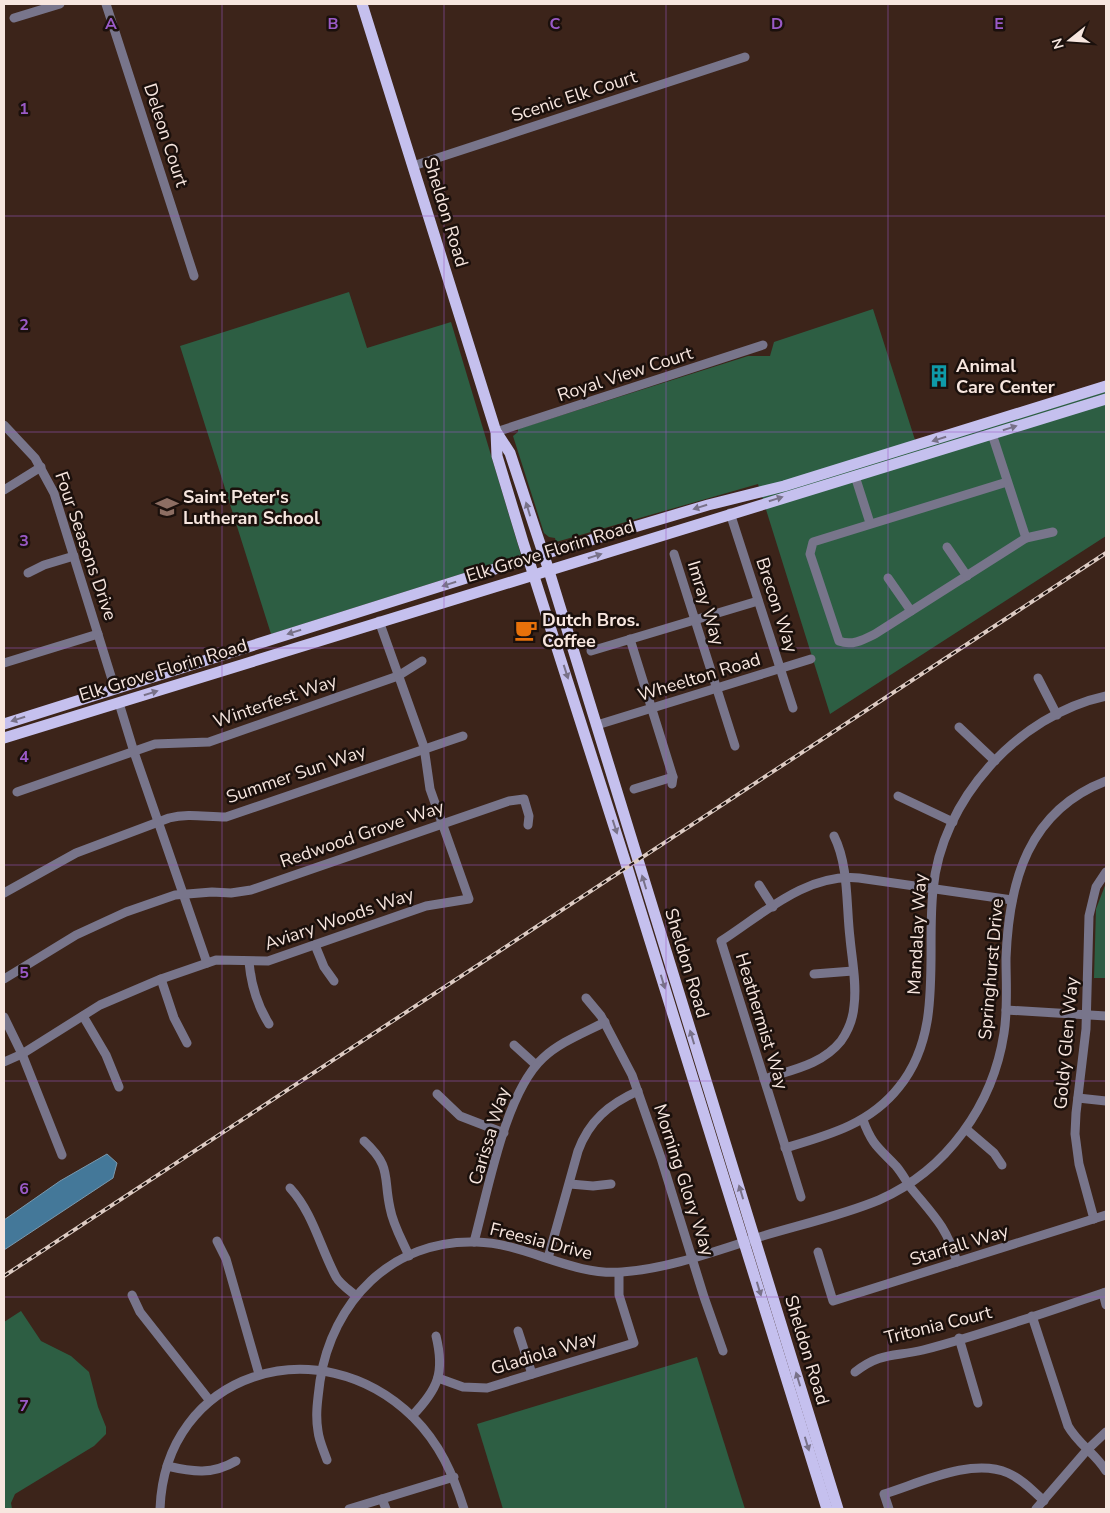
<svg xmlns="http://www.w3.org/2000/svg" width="1110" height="1513" font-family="'Nunito Sans',sans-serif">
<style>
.green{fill:#2d5e43}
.water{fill:#447899;stroke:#7a99ae}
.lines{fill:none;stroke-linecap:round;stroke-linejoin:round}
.minor{stroke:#78758b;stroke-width:9}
.major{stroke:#c5c0ee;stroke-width:11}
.rail-casing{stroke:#ddcbc3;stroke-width:4}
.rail{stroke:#1b100c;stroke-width:2;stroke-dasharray:5.5;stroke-linecap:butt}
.oneway{fill:#787188}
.grid{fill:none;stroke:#9a5ac7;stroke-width:1;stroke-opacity:0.55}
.labels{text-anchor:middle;stroke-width:5;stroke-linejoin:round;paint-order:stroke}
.street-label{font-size:18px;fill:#f7e6df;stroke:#1b100c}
.poi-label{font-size:18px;font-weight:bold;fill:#f7e6df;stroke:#1b100c;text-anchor:start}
.grid-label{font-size:16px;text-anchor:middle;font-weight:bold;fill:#9a5ac7;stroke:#1b100c;stroke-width:5;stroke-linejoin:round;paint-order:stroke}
</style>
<rect width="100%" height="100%" fill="#3c241a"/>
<g class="green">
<polygon points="349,292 367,348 451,322 521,555 271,634 180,346"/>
<polygon points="873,309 916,443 1106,383 1106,536 830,714 758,484 556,542 555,538 549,537 544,533 513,436 518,432 518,429 748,356 770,356 774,342"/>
<polygon points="1106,883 1106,978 1094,978 1096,909"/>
<polygon points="21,1311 41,1341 71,1356 89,1372 98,1407 106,1427 106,1434 94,1446 15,1494 11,1503 12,1509 4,1509 4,1322"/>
<polygon points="697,1357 745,1509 503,1509 477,1424"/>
</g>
<polygon class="water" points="107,1154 117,1163 113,1178 4,1250 4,1220 60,1181"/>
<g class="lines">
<g class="minor">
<polyline points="106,4 194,276"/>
<polyline points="14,18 60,4"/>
<polyline points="413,166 745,57"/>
<polyline points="4,425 35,458 54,493 115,689"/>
<polyline points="496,432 763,345"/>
<polyline points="992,434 1026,538 1053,532"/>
<polyline points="855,476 870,523"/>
<path d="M 1007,482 L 813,542 L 810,554 L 839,641 C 852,646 863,640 875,634 L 1026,538"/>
<polyline points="4,490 41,467"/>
<polyline points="730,513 793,708"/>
<polyline points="947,547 967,576"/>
<polyline points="674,554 735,746"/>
<polyline points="28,573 44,565 74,556"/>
<polyline points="888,578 911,611"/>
<polyline points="630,639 673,777 672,784"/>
<polyline points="591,651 758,601"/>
<polyline points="4,663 98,634"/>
<polyline points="1038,678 1057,715"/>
<polyline points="119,703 134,752 207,963"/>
<polyline points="597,725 811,659"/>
<polyline points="959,727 995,761"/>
<polyline points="634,789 673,777"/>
<polyline points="17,792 155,744 209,742 398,676 422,661"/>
<polyline points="898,796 953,822"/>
<polyline points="759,885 773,907"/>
<path d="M 4,893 L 76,853 L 169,818 C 188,813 206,817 226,817 L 463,736"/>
<polyline points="315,945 324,967 334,981"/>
<path d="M 249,962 C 251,984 257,1005 269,1024"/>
<polyline points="814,974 853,971"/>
<polyline points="4,979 76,935 126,912 175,895 212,892 231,893 251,890 509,801 524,799 529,816 528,825"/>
<polyline points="161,979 174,1018 187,1043"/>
<polyline points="586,998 601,1016 632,1075 661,1158 704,1297 723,1351"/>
<polyline points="1006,1010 1106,1016"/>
<polyline points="83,1016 106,1055 119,1087"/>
<polyline points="4,1017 22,1054 62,1155"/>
<polyline points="514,1045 536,1065"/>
<polyline points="4,1062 22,1054 100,1005 161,979 216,960 268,961 426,906 469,899 430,789 424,747 379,621"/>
<path d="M 764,1079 C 791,1070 822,1065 841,1041 C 848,1031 853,1019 854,1006 C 857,984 852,960 850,938 C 846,905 849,866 834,836"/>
<polyline points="437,1094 460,1116 504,1133"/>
<polyline points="1078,1098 1106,1101"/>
<path d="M 863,1120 C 872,1145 879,1148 896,1166 C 902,1173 906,1181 911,1188 C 934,1216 946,1226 957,1262"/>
<polyline points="966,1129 994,1153 1002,1165"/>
<path d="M 364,1141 C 392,1167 383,1176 390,1208 C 393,1225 402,1240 409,1256"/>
<path d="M 785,1148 C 829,1135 870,1124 899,1087 C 944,1032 926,955 933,890 C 941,800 1018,715 1106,696"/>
<polyline points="570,1184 593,1186 611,1184"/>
<path d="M 290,1188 C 313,1213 320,1247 336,1277 C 340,1284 349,1290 355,1295"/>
<path d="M 801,1197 L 721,941 C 763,914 806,873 859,878 L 1012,900"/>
<polyline points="1094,1219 1079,1164 1075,1134 1076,1113 1086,1029 1089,916 1096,887 1106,872"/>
<polyline points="217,1241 226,1259 259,1374"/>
<path d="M 474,1242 C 488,1191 505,1093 543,1058 C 560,1042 584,1033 605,1022"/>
<polyline points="818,1252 833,1301 1106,1215"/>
<path d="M 548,1258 L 578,1151 C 589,1121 609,1104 638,1091"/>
<polyline points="1103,1293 1106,1305"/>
<polyline points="132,1295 140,1312 210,1401"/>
<path d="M 1032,1316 L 1068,1426 C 1078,1444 1096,1454 1106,1471"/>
<polyline points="518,1331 532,1374"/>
<polyline points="959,1338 978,1403"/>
<path d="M 855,1372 C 881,1352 894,1357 923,1350 C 985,1334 1046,1312 1106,1292"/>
<polyline points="438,1378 463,1387 487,1388 634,1343 619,1295 619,1273"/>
<path d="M 412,1416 C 438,1389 445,1373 436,1336"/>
<path d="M 327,1460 C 324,1451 319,1441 318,1431 C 315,1414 318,1398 320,1381 C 332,1302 392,1239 476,1242 C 526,1243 571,1276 622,1272 C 669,1269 721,1249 766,1235 C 803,1224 843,1215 879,1200 C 947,1170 993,1105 1004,1033 C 1008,1008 1006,983 1006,958 C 1009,881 1028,811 1106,781"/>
<path d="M 167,1466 C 193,1472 212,1475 236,1461"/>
<polyline points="382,1499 386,1509"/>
<path d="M 160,1509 C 165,1372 319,1325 413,1417 C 440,1444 453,1474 464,1509"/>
<polyline points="349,1509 454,1477"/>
<path d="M 889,1509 L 884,1494 C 920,1483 972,1457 1008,1473 C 1022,1479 1033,1491 1044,1501"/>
<polyline points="1036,1509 1087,1450 1106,1432"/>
</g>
<g class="major">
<polyline points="362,4 496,432 497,456 523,542 627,867 827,1509"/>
<polyline points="497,433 510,453 549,571 838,1509"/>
<polyline points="4,724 517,562 708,505 784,486 1106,386"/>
<polyline points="4,738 1106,399"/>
</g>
<defs>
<polyline id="rail" points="4,1276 1106,553"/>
</defs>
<use href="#rail" class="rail-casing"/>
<use href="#rail" class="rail"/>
</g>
<defs><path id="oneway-solid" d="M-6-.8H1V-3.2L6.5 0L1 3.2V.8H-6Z" transform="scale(1.25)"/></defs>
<g class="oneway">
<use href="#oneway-solid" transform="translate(1010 428) rotate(-17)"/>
<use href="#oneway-solid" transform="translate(939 439) rotate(162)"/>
<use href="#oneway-solid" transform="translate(776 499) rotate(-17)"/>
<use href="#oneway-solid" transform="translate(700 507) rotate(162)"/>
<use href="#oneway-solid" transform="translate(528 509) rotate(-107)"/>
<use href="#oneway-solid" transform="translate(595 556) rotate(-18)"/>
<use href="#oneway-solid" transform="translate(449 584) rotate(163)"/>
<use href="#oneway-solid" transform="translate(294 632) rotate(163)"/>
<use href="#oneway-solid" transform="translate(566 672) rotate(72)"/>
<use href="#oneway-solid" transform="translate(151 693) rotate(-17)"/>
<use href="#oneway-solid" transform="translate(18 719) rotate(163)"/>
<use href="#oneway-solid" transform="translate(615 827) rotate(72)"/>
<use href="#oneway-solid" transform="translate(644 882) rotate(-107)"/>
<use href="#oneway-solid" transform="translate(663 982) rotate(73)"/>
<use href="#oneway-solid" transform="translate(692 1037) rotate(-107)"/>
<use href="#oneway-solid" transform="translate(741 1192) rotate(-107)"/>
<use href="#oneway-solid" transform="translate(759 1289) rotate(73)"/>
<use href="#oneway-solid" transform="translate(798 1379) rotate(-107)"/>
<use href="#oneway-solid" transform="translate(807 1444) rotate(73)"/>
</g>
<path class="grid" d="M 222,4 L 222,1509M 444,4 L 444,1509M 666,4 L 666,1509M 888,4 L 888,1509M 4,216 L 1106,216M 4,432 L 1106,432M 4,648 L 1106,648M 4,865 L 1106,865M 4,1081 L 1106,1081M 4,1297 L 1106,1297"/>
<defs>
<symbol id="building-bare" viewBox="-9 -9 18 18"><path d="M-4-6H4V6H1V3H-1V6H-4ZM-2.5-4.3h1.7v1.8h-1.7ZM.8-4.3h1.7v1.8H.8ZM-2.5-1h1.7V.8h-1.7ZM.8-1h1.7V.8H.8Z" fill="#0f9aa8" stroke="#1b100c" stroke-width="2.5" paint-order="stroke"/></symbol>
<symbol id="school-bare" viewBox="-9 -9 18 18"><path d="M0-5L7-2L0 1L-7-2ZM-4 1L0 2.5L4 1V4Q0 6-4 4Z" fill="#8d6e63" stroke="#1b100c" stroke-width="2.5" paint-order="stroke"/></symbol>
<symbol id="cafe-bare" viewBox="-9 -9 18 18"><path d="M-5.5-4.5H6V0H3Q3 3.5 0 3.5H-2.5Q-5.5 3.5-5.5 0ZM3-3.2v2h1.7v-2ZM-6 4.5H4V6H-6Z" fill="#e8710a" stroke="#1b100c" stroke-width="2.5" paint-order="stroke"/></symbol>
</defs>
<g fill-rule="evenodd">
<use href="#building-bare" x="923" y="360" width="32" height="32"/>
<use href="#school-bare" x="151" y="491" width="32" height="32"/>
<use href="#cafe-bare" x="510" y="614" width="32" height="32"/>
</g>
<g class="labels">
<g class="street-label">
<text transform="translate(574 96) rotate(-18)" y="6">Scenic Elk Court</text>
<text transform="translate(166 135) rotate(72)" y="6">Deleon Court</text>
<text transform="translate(446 212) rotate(73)" y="6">Sheldon Road</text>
<text transform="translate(625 374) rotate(-18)" y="6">Royal View Court</text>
<text transform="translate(86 546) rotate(71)" y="6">Four Seasons Drive</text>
<text transform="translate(550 551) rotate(-17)" y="6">Elk Grove Florin Road</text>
<text transform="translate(706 603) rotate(73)" y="6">Imray Way</text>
<text transform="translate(777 605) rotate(72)" y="6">Brecon Way</text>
<text transform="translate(163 670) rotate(-17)" y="6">Elk Grove Florin Road</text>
<text transform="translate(699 677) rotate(-17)" y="6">Wheelton Road</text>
<text transform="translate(275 701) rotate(-19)" y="6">Winterfest Way</text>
<text transform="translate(296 774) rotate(-19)" y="6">Summer Sun Way</text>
<text transform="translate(362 834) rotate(-19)" y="6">Redwood Grove Way</text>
<text transform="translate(339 919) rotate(-19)" y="6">Aviary Woods Way</text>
<text transform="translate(917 934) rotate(-87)" y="6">Mandalay Way</text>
<text transform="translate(687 963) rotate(73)" y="6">Sheldon Road</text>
<text transform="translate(991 969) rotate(-85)" y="6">Springhurst Drive</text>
<text transform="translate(762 1021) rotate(73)" y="6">Heathermist Way</text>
<text transform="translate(1066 1043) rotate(-85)" y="6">Goldy Glen Way</text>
<text transform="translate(489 1136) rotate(-73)" y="6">Carissa Way</text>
<text transform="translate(684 1180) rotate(72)" y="6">Morning Glory Way</text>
<text transform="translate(541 1241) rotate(14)" y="6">Freesia Drive</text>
<text transform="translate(959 1245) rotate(-17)" y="6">Starfall Way</text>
<text transform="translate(938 1325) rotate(-14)" y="6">Tritonia Court</text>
<text transform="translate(807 1350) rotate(73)" y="6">Sheldon Road</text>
<text transform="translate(544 1353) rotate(-17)" y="6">Gladiola Way</text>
</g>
<g class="poi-label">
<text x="956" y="372">Animal<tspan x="956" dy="21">Care Center</tspan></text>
<text x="183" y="503">Saint Peter's<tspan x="183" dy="21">Lutheran School</tspan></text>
<text x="542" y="626">Dutch Bros.<tspan x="542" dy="21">Coffee</tspan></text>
</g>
</g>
<g class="grid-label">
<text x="111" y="29">A</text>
<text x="333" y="29">B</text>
<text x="555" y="29">C</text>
<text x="777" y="29">D</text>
<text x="999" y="29">E</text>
<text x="24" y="114">1</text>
<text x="24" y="330">2</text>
<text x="24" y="546">3</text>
<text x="24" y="762">4</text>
<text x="24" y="978">5</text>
<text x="24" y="1194">6</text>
<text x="24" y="1411">7</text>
</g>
<rect width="1110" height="1513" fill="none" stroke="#f7e6df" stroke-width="10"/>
<g transform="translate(1070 40) rotate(253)" stroke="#1b100c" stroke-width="4" paint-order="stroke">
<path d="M0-4L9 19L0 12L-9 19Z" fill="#f7e6df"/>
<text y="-8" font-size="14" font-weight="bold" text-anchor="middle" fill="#f7e6df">N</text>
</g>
</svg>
